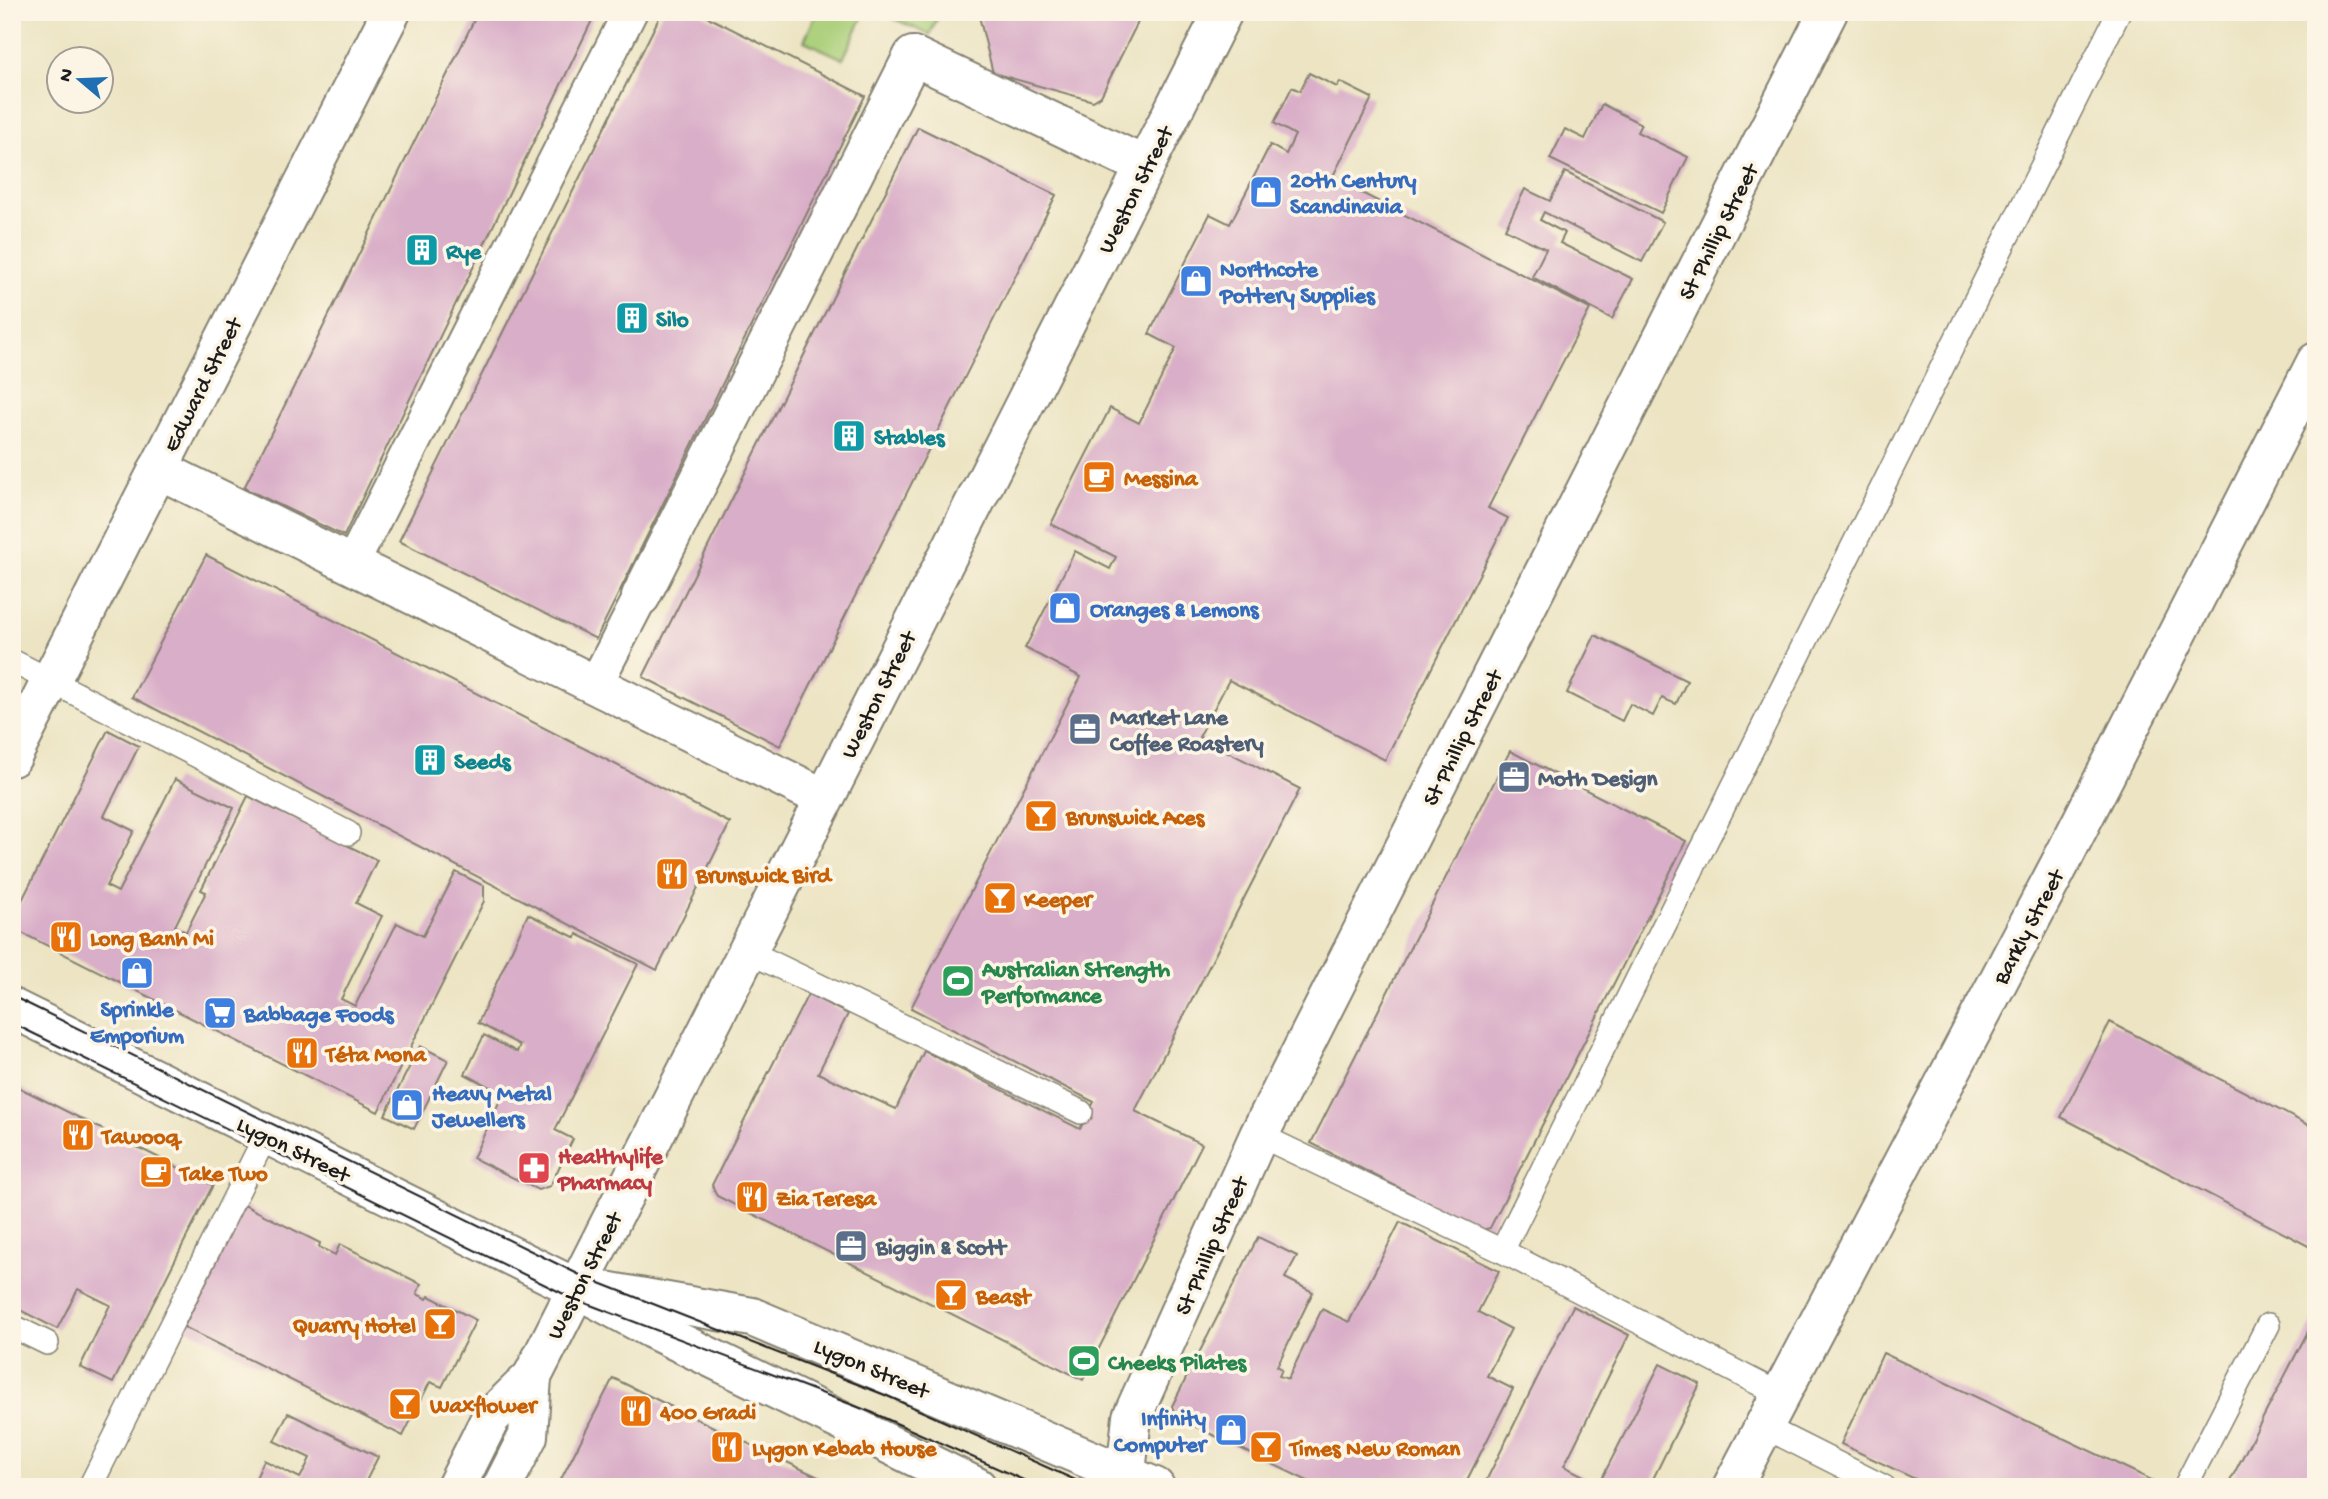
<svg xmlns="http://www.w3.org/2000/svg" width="2328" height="1499" font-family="'Gochi Hand',sans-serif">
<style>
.garden{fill:#aacf79;stroke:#63764a;stroke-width:2}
.building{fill:#d9aec8}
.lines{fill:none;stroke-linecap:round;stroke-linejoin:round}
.service-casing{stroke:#848070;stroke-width:26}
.pedestrian-casing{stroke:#848070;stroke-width:37}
.minor-casing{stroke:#848070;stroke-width:42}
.tertiary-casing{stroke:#848070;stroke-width:42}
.service{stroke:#fff;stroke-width:23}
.pedestrian{stroke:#fff;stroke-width:33}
.minor{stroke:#fff;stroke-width:38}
.tertiary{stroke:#fff;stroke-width:38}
.tram{stroke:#1c1c1c;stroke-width:2}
.labels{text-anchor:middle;stroke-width:7;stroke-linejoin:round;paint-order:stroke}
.shop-label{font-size:23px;font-weight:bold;fill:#366cbe;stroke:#fcf5e5;text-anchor:start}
.street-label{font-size:23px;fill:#1c1c1c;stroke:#fcf5e5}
.culture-label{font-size:23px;font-weight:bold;fill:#0d838f;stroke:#fcf5e5;text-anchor:start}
.food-label{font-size:23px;font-weight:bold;fill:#c56008;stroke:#fcf5e5;text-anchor:start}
.service-label{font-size:23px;font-weight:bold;fill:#4e5e75;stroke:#fcf5e5;text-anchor:start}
.leisure-label{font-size:23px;font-weight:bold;fill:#27864d;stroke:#fcf5e5;text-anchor:start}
.health-label{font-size:23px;font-weight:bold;fill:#be3a42;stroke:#fcf5e5;text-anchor:start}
</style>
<rect width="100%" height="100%" fill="#fcf5e5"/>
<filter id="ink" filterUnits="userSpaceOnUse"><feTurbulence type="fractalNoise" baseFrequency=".0143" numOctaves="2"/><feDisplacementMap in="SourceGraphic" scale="14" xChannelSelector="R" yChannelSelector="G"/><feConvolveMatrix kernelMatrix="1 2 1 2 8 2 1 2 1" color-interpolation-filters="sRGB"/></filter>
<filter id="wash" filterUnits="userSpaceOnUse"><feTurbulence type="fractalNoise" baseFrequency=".00686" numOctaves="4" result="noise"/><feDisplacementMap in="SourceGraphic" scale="28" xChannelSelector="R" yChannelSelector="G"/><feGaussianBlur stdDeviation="1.57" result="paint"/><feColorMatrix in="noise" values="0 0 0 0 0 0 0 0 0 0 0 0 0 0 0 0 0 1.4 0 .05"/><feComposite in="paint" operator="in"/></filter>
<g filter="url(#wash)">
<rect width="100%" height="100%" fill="#ece4c3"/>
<g class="garden">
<polygon points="817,12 865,12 843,59 804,41"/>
<polygon points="879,12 940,12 930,35"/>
</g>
<g id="blocks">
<g class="building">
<polygon points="478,12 596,12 344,536 244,488"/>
<polygon points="662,12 698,12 865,96 596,639 399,541"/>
<polygon points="978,12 1143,12 1101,96 1093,101 993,73"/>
<polygon points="1309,73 1337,87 1340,82 1372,98 1332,178 1590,309 1488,508 1508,518 1385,760 1229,680 1199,737 1300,789 1135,1111 1202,1144 1083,1380 717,1196 712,1185 808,994 848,1014 818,1073 896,1109 924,1051 1080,1129 1094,1102 911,1008 1081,677 1025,648 1075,551 1110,569 1116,557 1051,524 1110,408 1139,423 1176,348 1149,334 1210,214 1230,224 1270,145 1286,154 1295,135 1274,123 1292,87 1300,91"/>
<polygon points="1602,104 1641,124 1637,132 1688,157 1661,213 1550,159 1565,129 1585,139"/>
<polygon points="918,127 1056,195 780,746 643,677"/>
<polygon points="1565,172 1663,222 1642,262 1544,212 1540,220 1565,233 1560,243 1633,279 1612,319 1532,277 1546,249 1505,229 1525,189 1550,201"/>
<polygon points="206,555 730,823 657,970 132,697"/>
<polygon points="1595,635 1687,681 1676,704 1662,698 1653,716 1630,704 1622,721 1567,693"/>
<polygon points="108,730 139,746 104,816 134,831 106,886 118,892 175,779 234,808 175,926 180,929 186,932 206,892 201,890 248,796 377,860 356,903 382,916 341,999 355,1006 397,923 423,936 456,872 484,886 484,901 378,1112 12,928 12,920"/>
<polygon points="1510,751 1686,841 1490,1228 1482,1230 1311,1143"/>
<polygon points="528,914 576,938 577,934 638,964 555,1130 573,1139 550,1186 538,1190 473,1158 503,1094 465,1074 484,1035 517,1052 520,1045 478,1023"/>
<polygon points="2110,1022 2316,1129 2316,1250 2061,1117"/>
<polygon points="420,1046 448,1060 414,1129 385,1115"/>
<polygon points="12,1084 213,1185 113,1383 80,1367 110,1305 78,1289 57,1329 12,1306"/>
<polygon points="244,1205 320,1243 319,1247 335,1255 340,1244 421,1284 417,1294 427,1299 429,1296 476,1320 442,1387 430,1382 403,1436 184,1327"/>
<polygon points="1400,1222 1499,1271 1478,1312 1511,1329 1487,1376 1513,1389 1467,1480 1473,1482 1470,1487 1320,1487 1176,1417 1172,1406 1258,1237 1297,1256 1285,1278 1313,1292 1277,1366 1282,1369 1279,1376 1288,1379 1322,1309 1349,1322"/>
<polygon points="1573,1306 1629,1335 1564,1466 1599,1484 1660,1364 1700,1384 1649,1487 1483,1487"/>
<polygon points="2316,1316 2316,1487 2227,1487"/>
<polygon points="1883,1353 2162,1485 1932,1487 1841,1444"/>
<polygon points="613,1378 678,1410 839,1487 557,1487"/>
<polygon points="288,1413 378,1457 363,1487 252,1487 264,1460 300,1478 305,1469 310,1458 274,1441"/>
</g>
</g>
</g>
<g filter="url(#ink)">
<use href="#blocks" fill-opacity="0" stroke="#848070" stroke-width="2"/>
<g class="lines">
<defs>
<g id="service">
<polyline points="12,661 348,833"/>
<polyline points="747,951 1081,1112"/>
<polyline points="1259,1135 1502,1251 1779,1394"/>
<polyline points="1502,1251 2119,12"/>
<polyline points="12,1326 47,1343"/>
<polyline points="1763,1426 1884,1487"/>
<polyline points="90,1487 266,1135"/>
<polyline points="2185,1487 2268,1325"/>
</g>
<g id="pedestrian">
<polyline points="352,564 630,12"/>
<polyline points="595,685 641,596"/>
</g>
<g id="minor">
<polyline points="158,469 824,798"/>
<polyline points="641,596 913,56 1145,166"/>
<polyline points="12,757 391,12"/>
<polyline points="1126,1473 1132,1417 1259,1135 1828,12"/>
<polyline points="456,1487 491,1417 532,1377 1223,12"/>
<polyline points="502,1487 528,1436 532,1377"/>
<polyline points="1732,1487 2062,860 2316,362"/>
</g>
<g id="tertiary">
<polyline points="12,1008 576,1288 652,1329 977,1487"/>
<polyline points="599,1290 752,1317 1155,1487"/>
</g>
</defs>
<use href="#service" class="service-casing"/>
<use href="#pedestrian" class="pedestrian-casing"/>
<use href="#minor" class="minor-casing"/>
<use href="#tertiary" class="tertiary-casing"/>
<use href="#service" class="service"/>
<use href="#pedestrian" class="pedestrian"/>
<use href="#minor" class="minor"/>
<use href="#tertiary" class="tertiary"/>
<g class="tram">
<polyline points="12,996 582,1276 885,1395 1091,1487"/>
<polyline points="12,1023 572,1298 871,1412 1039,1487"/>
</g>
</g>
</g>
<defs>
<symbol id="shop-square" viewBox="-11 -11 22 22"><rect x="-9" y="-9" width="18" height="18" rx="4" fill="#3f7fe0" stroke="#fcf5e5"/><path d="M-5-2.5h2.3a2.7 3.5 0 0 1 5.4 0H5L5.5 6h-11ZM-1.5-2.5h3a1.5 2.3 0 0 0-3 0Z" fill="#fff"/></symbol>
<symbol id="building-square" viewBox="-11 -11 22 22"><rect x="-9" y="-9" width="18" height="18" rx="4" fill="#0f9aa8" stroke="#fcf5e5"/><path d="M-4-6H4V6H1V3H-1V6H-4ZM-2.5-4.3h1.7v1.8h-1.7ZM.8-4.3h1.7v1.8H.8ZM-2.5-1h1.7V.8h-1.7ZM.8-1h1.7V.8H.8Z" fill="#fff"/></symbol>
<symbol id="cafe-square" viewBox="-11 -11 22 22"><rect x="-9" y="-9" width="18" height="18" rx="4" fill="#e8710a" stroke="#fcf5e5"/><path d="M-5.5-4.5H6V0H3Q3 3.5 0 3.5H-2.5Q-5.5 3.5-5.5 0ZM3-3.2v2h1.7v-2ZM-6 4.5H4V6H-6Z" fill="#fff"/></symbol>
<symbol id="office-square" viewBox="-11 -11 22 22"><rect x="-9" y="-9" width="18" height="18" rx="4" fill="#5c6f8a" stroke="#fcf5e5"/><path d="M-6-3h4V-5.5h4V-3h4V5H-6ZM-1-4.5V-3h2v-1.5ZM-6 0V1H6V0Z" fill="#fff"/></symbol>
<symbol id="bar-square" viewBox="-11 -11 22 22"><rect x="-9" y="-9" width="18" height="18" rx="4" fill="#e8710a" stroke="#fcf5e5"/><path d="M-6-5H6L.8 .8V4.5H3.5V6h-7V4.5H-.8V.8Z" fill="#fff"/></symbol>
<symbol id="restaurant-square" viewBox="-11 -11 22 22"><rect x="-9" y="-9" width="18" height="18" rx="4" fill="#e8710a" stroke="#fcf5e5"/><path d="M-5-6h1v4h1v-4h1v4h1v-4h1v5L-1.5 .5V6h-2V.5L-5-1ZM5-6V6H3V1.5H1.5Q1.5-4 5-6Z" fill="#fff"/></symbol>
<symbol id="stadium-square" viewBox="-11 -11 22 22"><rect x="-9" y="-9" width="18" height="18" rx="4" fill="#2e9e5b" stroke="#fcf5e5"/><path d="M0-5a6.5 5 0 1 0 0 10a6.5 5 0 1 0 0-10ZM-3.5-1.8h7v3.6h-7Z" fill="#fff"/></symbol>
<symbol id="supermarket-square" viewBox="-11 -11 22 22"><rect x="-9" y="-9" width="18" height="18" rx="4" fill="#3f7fe0" stroke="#fcf5e5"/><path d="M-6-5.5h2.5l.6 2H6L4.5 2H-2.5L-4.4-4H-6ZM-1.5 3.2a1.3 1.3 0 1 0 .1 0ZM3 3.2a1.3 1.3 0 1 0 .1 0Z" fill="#fff"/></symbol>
<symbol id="pharmacy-square" viewBox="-11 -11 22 22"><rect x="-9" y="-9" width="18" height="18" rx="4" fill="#e0444e" stroke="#fcf5e5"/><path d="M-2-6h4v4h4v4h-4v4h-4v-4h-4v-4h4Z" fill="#fff"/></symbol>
</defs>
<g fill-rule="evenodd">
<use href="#shop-square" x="1247" y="173" width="38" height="38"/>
<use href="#building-square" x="403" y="231" width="38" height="38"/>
<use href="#shop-square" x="1177" y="262" width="38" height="38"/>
<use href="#building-square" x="613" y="299" width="38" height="38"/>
<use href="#building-square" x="830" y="417" width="38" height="38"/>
<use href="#cafe-square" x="1080" y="458" width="38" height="38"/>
<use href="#shop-square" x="1046" y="589" width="38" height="38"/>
<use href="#office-square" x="1066" y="710" width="38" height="38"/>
<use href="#building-square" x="411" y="741" width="38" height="38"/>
<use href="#office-square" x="1495" y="758" width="38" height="38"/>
<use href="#bar-square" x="1022" y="797" width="38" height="38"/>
<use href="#restaurant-square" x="653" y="855" width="38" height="38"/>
<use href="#bar-square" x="981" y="879" width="38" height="38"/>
<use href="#restaurant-square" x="47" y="918" width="38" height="38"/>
<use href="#shop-square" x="118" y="954" width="38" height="38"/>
<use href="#stadium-square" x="939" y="962" width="38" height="38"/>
<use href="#supermarket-square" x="201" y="994" width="38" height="38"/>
<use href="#restaurant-square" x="283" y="1034" width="38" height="38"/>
<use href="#shop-square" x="388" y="1086" width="38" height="38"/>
<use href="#restaurant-square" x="59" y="1116" width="38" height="38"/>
<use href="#pharmacy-square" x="515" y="1149" width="38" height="38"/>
<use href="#cafe-square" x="137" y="1153" width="38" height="38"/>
<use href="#restaurant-square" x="733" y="1178" width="38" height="38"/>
<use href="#office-square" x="832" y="1227" width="38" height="38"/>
<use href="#bar-square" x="932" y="1276" width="38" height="38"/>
<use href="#bar-square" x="421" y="1305" width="38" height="38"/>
<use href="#stadium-square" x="1065" y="1342" width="38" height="38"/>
<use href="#bar-square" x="386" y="1385" width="38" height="38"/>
<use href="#restaurant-square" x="617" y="1392" width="38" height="38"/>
<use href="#shop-square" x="1212" y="1411" width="38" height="38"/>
<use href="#restaurant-square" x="708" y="1428" width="38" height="38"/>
<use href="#bar-square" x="1247" y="1428" width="38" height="38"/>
</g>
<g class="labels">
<g class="shop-label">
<text x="1290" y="187">20th Century<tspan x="1290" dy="26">Scandinavia</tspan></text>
<text x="1220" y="276">Northcote<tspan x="1220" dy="26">Pottery Supplies</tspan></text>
<text x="1090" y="616">Oranges &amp; Lemons</text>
<text x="137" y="1016" text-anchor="middle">Sprinkle<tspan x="137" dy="26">Emporium</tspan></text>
<text x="244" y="1021">Babbage Foods</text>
<text x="432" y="1100">Heavy Metal<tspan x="432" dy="26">Jewellers</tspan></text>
<text x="1206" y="1425" text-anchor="end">Infinity<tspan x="1206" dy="26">Computer</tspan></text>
</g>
<g class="street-label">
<text transform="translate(1134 189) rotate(-63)" y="8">Weston Street</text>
<text transform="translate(1717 231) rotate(-63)" y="8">St Phillip Street</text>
<text transform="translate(201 384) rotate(-63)" y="8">Edward Street</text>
<text transform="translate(877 694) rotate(-63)" y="8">Weston Street</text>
<text transform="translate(1461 737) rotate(-63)" y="8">St Phillip Street</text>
<text transform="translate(2027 926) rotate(-62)" y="8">Barkly Street</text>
<text transform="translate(294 1148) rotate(26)" y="8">Lygon Street</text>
<text transform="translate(1210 1245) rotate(-66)" y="8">St Phillip Street</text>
<text transform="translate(583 1275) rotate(-63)" y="8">Weston Street</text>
<text transform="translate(872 1367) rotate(23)" y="8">Lygon Street</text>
</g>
<g class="culture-label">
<text x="446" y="258">Rye</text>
<text x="656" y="326">Silo</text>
<text x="874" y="444">Stables</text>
<text x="454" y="768">Seeds</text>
</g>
<g class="food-label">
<text x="1124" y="485">Messina</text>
<text x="1066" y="824">Brunswick Aces</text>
<text x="696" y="882">Brunswick Bird</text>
<text x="1024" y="906">Keeper</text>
<text x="90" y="945">Long Banh Mi</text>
<text x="326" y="1061">Téta Mona</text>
<text x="102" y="1143">Tawooq</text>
<text x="180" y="1180">Take Two</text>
<text x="776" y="1205">Zia Teresa</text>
<text x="976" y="1303">Beast</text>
<text x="416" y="1332" text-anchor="end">Quarry Hotel</text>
<text x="430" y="1412">Waxflower</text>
<text x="660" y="1419">400 Gradi</text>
<text x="752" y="1455">Lygon Kebab House</text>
<text x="1290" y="1455">Times New Roman</text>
</g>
<g class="service-label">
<text x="1110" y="724">Market Lane<tspan x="1110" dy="26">Coffee Roastery</tspan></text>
<text x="1538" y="785">Moth Design</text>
<text x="876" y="1254">Biggin &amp; Scott</text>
</g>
<g class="leisure-label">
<text x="982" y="976">Australian Strength<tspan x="982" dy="26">Performance</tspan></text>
<text x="1108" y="1369">Cheeks Pilates</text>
</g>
<g class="health-label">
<text x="558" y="1163">Healthylife<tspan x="558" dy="26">Pharmacy</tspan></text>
</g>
</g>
<rect width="2328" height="1499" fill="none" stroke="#fcf5e5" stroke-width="42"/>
<g transform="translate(80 80) rotate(289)"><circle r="33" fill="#fcf5e5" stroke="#a29e95" stroke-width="2"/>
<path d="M0-5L12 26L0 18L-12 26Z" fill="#1f6fb2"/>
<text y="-10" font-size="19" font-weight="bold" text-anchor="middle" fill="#1c1c1c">N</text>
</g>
</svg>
